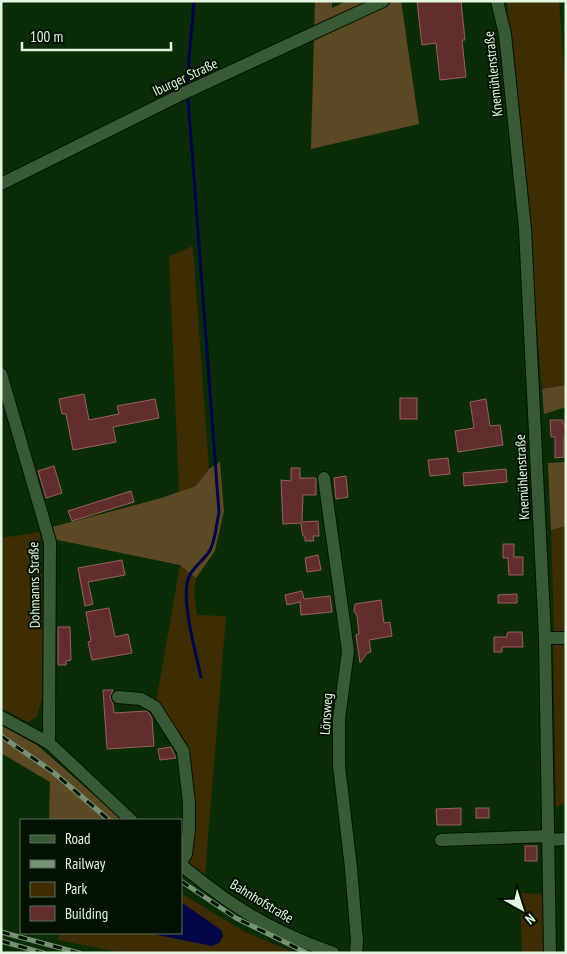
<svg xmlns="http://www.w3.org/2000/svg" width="567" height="954" font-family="'PT Sans Narrow',sans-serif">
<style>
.green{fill:#3e2c04}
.forest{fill:#5d4a25}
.water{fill:#000647}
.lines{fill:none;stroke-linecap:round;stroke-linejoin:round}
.stream{stroke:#000647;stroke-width:3}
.building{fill:#612e2d;stroke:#98615e}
.minor-casing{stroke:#001300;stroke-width:14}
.minor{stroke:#385b35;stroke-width:12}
.rail-casing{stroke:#769174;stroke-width:5}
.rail{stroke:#041204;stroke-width:3;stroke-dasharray:9;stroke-linecap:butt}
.labels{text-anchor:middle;stroke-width:4;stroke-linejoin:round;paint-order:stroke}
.street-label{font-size:14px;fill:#e3f7e1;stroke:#041204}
</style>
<rect width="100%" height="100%" fill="#0a2d08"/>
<g class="green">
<polygon points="507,1 559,1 566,101 566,385 542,389"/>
<polygon points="193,246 209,469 196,486 179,492 169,256"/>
<polygon points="566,526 566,631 554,631 551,530"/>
<polygon points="40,532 45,685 37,717 27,722 1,708 1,538"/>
<polygon points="180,565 196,578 194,592 197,615 226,616 205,875 189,863 194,829 194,801 188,745 156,702"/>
<polygon points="553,644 566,645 566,803 556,807"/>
<polygon points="181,893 245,932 295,953 124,953 57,940 61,933 181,933"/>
<polygon points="520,893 543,894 544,953 522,953"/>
</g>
<g class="forest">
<polygon points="315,1 332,1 332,8 347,1 401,1 419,124 311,149"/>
<polygon points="566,385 566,407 544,414 542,389"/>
<polygon points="220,462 224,511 215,551 196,578 180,565 53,539 52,527 158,499 196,486 209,469"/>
<polygon points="566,462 566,526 551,530 548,463"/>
<polygon points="1,725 37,745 123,820 49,820 50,782 1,753"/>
</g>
<polygon class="water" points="181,902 221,930 223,936 219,943 212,946 148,933 181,933"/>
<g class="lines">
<g class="stream">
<polyline points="187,83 194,1"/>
<path d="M 188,98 L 219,512 C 217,522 215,541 210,550 C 205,560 193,566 189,577 C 180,596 196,654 201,677"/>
</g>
</g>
<g class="building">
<polygon points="417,1 461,1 465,40 462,40 466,77 440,80 436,43 422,45"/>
<polygon points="84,394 89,420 119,414 117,406 155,399 159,418 113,427 116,442 73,450 66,414 62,414 59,399"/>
<rect x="400" y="398" width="17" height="21"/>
<polygon points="486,399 490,426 500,425 503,445 458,452 455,431 474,428 470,402"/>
<polygon points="550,420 563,420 563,424 566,424 566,436 564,436 564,457 555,458 555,437 551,437"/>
<polygon points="448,458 450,474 430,476 428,460"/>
<polygon points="54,466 62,493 46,498 38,471"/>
<polygon points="291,468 300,468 300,478 316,478 316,495 303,495 302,522 318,521 319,536 313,536 314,541 305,541 305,536 303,536 302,532 301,523 283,524 281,480 291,481"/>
<polygon points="506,469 507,482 464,486 463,473"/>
<polygon points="346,476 348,497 336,499 334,478"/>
<polygon points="131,491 134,502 72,521 68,511"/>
<polygon points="503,544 514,544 514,557 523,557 523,575 509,575 508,558 503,558"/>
<polygon points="318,555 321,570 307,572 305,558"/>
<polygon points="122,560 125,575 88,582 93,604 85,606 78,568"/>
<polygon points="302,591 304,599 330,596 332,612 301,615 300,602 287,605 285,595"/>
<polygon points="517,594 517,603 498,603 498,595"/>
<polygon points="381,600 384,623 390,622 392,636 369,640 371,652 367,653 360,663 356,635 359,634 357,616 354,611 355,604"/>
<polygon points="109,608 115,637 128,634 132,653 92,660 88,642 91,641 86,612"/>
<polygon points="58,627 70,627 71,660 66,661 66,665 58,665"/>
<polygon points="509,632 522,632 523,647 502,647 502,652 494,652 494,637 507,637 507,633"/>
<polygon points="103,690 113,690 110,697 113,704 114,713 146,711 149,713 152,718 154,746 107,749"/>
<polygon points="171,747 176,758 160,760 158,749"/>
<polygon points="461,808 461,825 437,825 436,809"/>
<rect x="476" y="808" width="13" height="10"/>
<rect x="525" y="846" width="12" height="15"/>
</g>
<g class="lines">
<defs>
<g id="minor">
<polyline points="497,1 505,34 525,229 545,638 550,953"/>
<polyline points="1,184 182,94 383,1"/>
<polyline points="1,374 50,542 49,743"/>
<polyline points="324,478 348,651 339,719 339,766 351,868 357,941 356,953"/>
<polyline points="545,638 566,638"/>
<polyline points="118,697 141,699 155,707 183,751 189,803 189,830 186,854 181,862"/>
<polyline points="1,717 49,743 131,820"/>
<polyline points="441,840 549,836"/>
<polyline points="549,840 566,839"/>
<path d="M 181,865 C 199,879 217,894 236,906 C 266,926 299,941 333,953"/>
</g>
</defs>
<use href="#minor" class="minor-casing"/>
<use href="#minor" class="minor"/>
<defs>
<g id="rail">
<polyline points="1,736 53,772 109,820"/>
<polyline points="181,881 236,918 307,953"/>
<polyline points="1,932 79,953"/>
<polyline points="1,941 43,953"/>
</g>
</defs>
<use href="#rail" class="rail-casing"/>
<use href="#rail" class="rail"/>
</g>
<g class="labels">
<g class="street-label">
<text transform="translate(493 74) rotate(-96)" y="5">Knemühlenstraße</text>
<text transform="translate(185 77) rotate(-25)" y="5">Iburger Straße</text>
<text transform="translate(522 477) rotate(-93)" y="5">Knemühlenstraße</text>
<text transform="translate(34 585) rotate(-91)" y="5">Dohmanns Straße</text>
<text transform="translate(326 714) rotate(-86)" y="5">Lönsweg</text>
<text transform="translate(262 901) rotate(31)" y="5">Bahnhofstraße</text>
</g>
</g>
<rect width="567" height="954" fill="none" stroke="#e3f7e1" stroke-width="5"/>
<rect x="20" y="819" width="162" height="115" fill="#041204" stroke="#5d6e5c"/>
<rect x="30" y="835" width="25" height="8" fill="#385b35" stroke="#5d6e5c"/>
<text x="65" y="844" font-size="15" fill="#e3f7e1">Road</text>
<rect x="30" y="860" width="25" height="8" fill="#769174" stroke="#5d6e5c"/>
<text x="65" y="869" font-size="15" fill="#e3f7e1">Railway</text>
<rect x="30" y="882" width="25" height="15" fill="#3e2c04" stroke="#5d6e5c"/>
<text x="65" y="894" font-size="15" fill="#e3f7e1">Park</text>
<rect x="30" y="906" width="25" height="15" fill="#612e2d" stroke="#5d6e5c"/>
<text x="65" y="919" font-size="15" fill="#e3f7e1">Building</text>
<g transform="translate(522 909) rotate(141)" stroke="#041204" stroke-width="4" paint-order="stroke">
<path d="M0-4L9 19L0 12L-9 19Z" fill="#e3f7e1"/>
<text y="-8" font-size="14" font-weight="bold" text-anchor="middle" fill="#e3f7e1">N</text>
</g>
<path d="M22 42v8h149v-8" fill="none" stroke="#e3f7e1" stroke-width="2.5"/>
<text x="30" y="42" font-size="15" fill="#e3f7e1" stroke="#041204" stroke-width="4" paint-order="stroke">100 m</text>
</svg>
